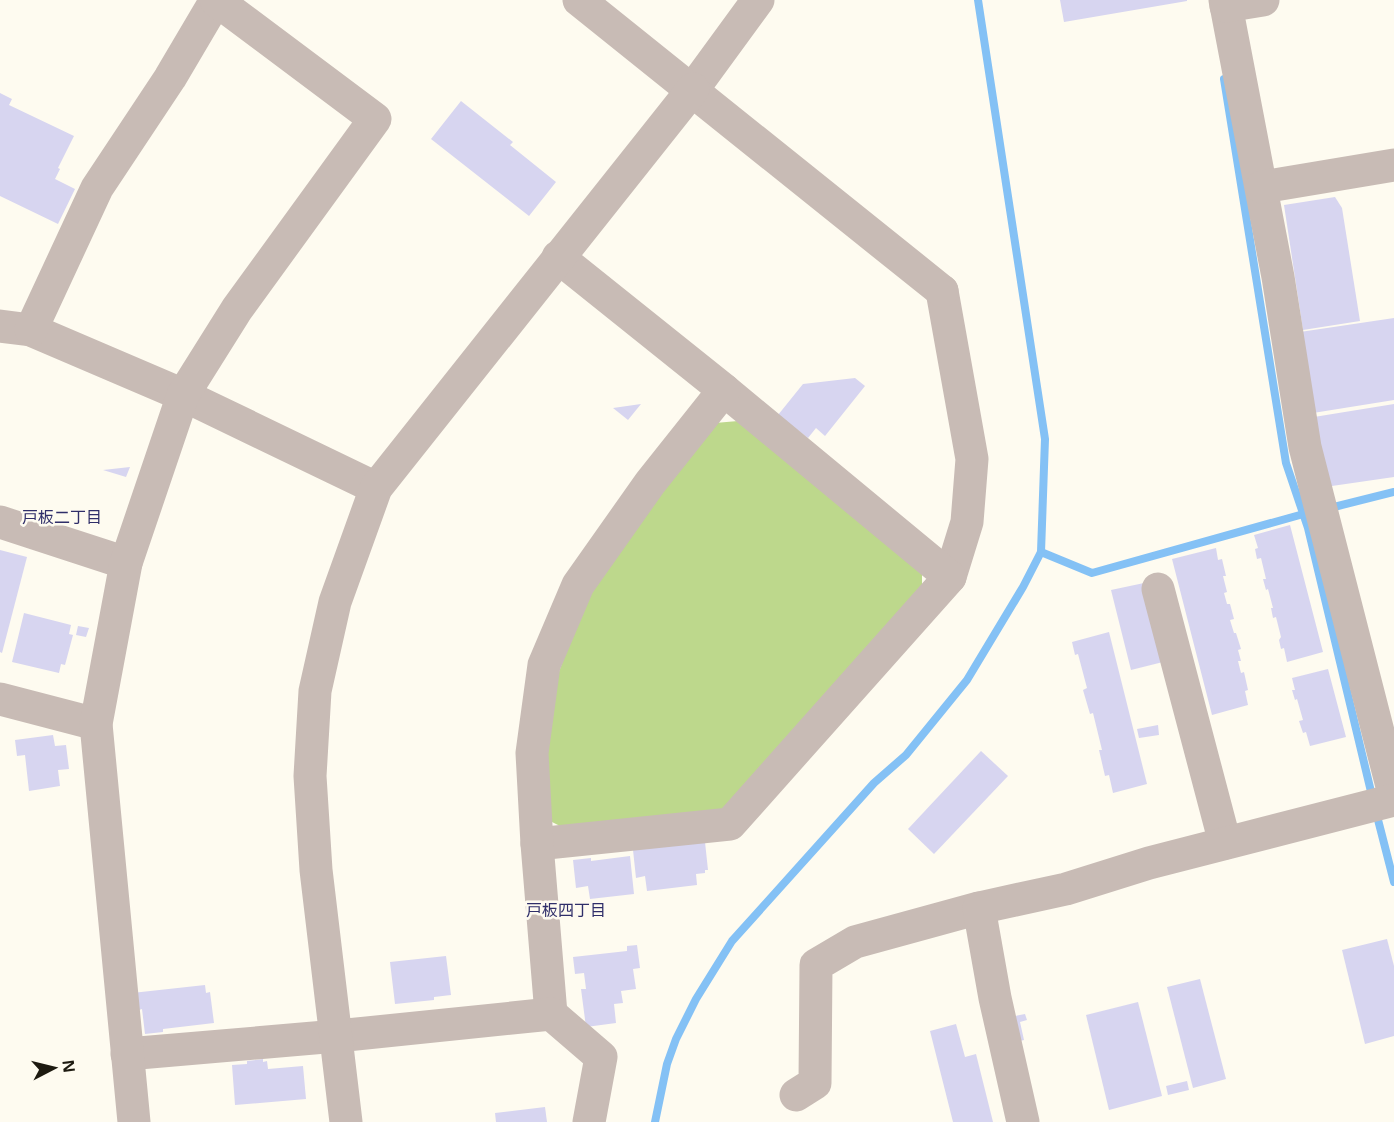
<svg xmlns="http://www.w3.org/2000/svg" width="1394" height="1122" font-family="'Noto Sans','Noto Sans JP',sans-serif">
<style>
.green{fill:#bdd88c}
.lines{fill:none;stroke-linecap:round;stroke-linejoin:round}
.stream{stroke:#84c1f5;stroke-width:8}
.building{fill:#d7d5f0}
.minor{stroke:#c8bbb5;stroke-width:33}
.tertiary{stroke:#c8bbb5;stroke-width:33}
.labels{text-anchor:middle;stroke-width:5;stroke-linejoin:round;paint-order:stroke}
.neighbourhood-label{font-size:16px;fill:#2f2e69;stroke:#fefbf0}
</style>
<rect width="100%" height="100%" fill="#fefbf0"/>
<polygon class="green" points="738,421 922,571 922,587 735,805 716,812 564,828 546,819 544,780 555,683 588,590 715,423"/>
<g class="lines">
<g class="stream">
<polyline points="1224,79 1286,463 1308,528 1373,800"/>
<polyline points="1334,507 1394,492"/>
<polyline points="1041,552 1092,573 1307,513"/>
<polyline points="1376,812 1394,882"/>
<polyline points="655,1122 667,1064 676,1039 696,999 732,941 874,783 906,755 967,680 1023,587 1041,552 1045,439 978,0"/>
</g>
</g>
<g class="building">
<polygon points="1060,0 1187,0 1187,1 1064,22"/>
<polygon points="0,93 12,99 9,105 74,136 58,168 60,169 55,179 75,189 58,224 0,196"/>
<polygon points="461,101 513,142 510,145 556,182 529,216 431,139"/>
<polygon points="1335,197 1342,208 1360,321 1303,330 1284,205"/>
<polygon points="1394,318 1394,400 1313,413 1300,332"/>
<polygon points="855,378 865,386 825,436 816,428 808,438 778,415 803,384"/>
<polygon points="641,404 628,420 613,408"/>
<polygon points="1394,404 1394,477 1325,487 1314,417"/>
<polygon points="130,467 126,477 103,470"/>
<polygon points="1290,525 1323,652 1287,662 1284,648 1281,649 1279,640 1281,637 1276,617 1273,618 1271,608 1273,608 1268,589 1266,590 1263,579 1266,579 1261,558 1257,559 1255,549 1258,548 1254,535"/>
<polygon points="1216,548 1218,560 1222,559 1226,576 1223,576 1227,592 1224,593 1227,604 1230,604 1234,619 1230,620 1234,633 1236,633 1241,649 1238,650 1241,661 1238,661 1241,673 1244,672 1248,690 1245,691 1248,705 1212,715 1172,559"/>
<polygon points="0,550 27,557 2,653 0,652"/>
<polygon points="1144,583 1163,662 1131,670 1111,590"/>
<polygon points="24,613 71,625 69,634 73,635 65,665 61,664 59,673 12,662"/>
<polygon points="78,626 89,628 86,637 76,635"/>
<polygon points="1109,632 1147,784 1113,793 1109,775 1105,776 1099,750 1102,750 1093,713 1090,714 1083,690 1087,688 1078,654 1075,655 1072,642"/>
<polygon points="1328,669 1346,737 1310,746 1306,732 1303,733 1299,721 1303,720 1297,699 1295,700 1292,690 1295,690 1292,678"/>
<polygon points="1158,725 1159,735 1139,738 1137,729"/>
<polygon points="53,735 55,746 66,745 69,769 58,770 60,786 29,791 25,755 17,756 15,740"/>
<polygon points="981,751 1008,776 934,854 908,829"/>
<polygon points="705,842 708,870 705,870 705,873 696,874 697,885 647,891 645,876 636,878 633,850"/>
<polygon points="630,856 634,894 590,899 588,886 576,888 573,860 591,858 591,861"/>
<polygon points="1387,939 1394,966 1394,1036 1365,1044 1342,950"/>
<polygon points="637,945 640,968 633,969 636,989 621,991 623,1003 614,1004 616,1023 586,1027 581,989 586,989 584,973 575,974 573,957 627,951 627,946"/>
<polygon points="446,956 451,995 434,997 434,1000 395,1004 390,962"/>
<polygon points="1200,979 1226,1079 1193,1088 1167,987"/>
<polygon points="205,985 206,993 210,992 214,1023 163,1029 163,1032 145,1034 142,1009 139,1010 132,993"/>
<polygon points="1138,1002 1162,1096 1109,1110 1086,1015"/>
<polygon points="1025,1014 1027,1020 1020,1022 1024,1040 1016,1042 1010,1017"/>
<polygon points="956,1024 965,1057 976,1054 993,1122 953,1122 930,1031"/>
<polygon points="263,1059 263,1062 267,1061 268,1069 303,1066 306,1099 235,1105 232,1065 247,1064 247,1061"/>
<polygon points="1187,1081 1189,1090 1168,1095 1166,1086"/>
<polygon points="545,1107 547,1122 496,1122 495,1113"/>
</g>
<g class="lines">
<g class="minor">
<polyline points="1225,0 1278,277 1305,447 1394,794"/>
<polyline points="1226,6 1263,0"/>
<polyline points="693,89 758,0"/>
<polyline points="1262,187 1394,165"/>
<polyline points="942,291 972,459 967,522 950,577"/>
<polyline points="0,326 31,330 183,395 376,488"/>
<polyline points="31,330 97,188 170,78 216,0"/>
<polyline points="0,522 126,563"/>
<polyline points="1158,589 1225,843"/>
<polyline points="0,699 96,724"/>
<polyline points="537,844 730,824 950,577 724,390"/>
<polyline points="551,1014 537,844 532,753 544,665 578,585 650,483 724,390 558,257"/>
<polyline points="127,1054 337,1036 551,1014 601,1057 589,1122"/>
<polyline points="796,1095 815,1083 816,965 855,942 979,908"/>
<polyline points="134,1122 96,724 126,563 183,395 237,309 375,119 216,0"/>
<polyline points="1023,1122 995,998 979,908 1066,889 1149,863 1394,800"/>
</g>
<g class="tertiary">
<polyline points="579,0 942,291"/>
<polyline points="346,1122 316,870 310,776 315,691 335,602 376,488 693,89"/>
</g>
</g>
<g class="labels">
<g class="neighbourhood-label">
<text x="62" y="523">戸板二丁目</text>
<text x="566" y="916">戸板四丁目</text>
</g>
</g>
<g transform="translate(54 1068) rotate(83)" stroke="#fefbf0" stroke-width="4.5" paint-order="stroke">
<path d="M0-4.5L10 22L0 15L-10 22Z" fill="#1d1a10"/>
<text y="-9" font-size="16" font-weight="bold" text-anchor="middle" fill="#1d1a10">N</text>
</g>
</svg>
